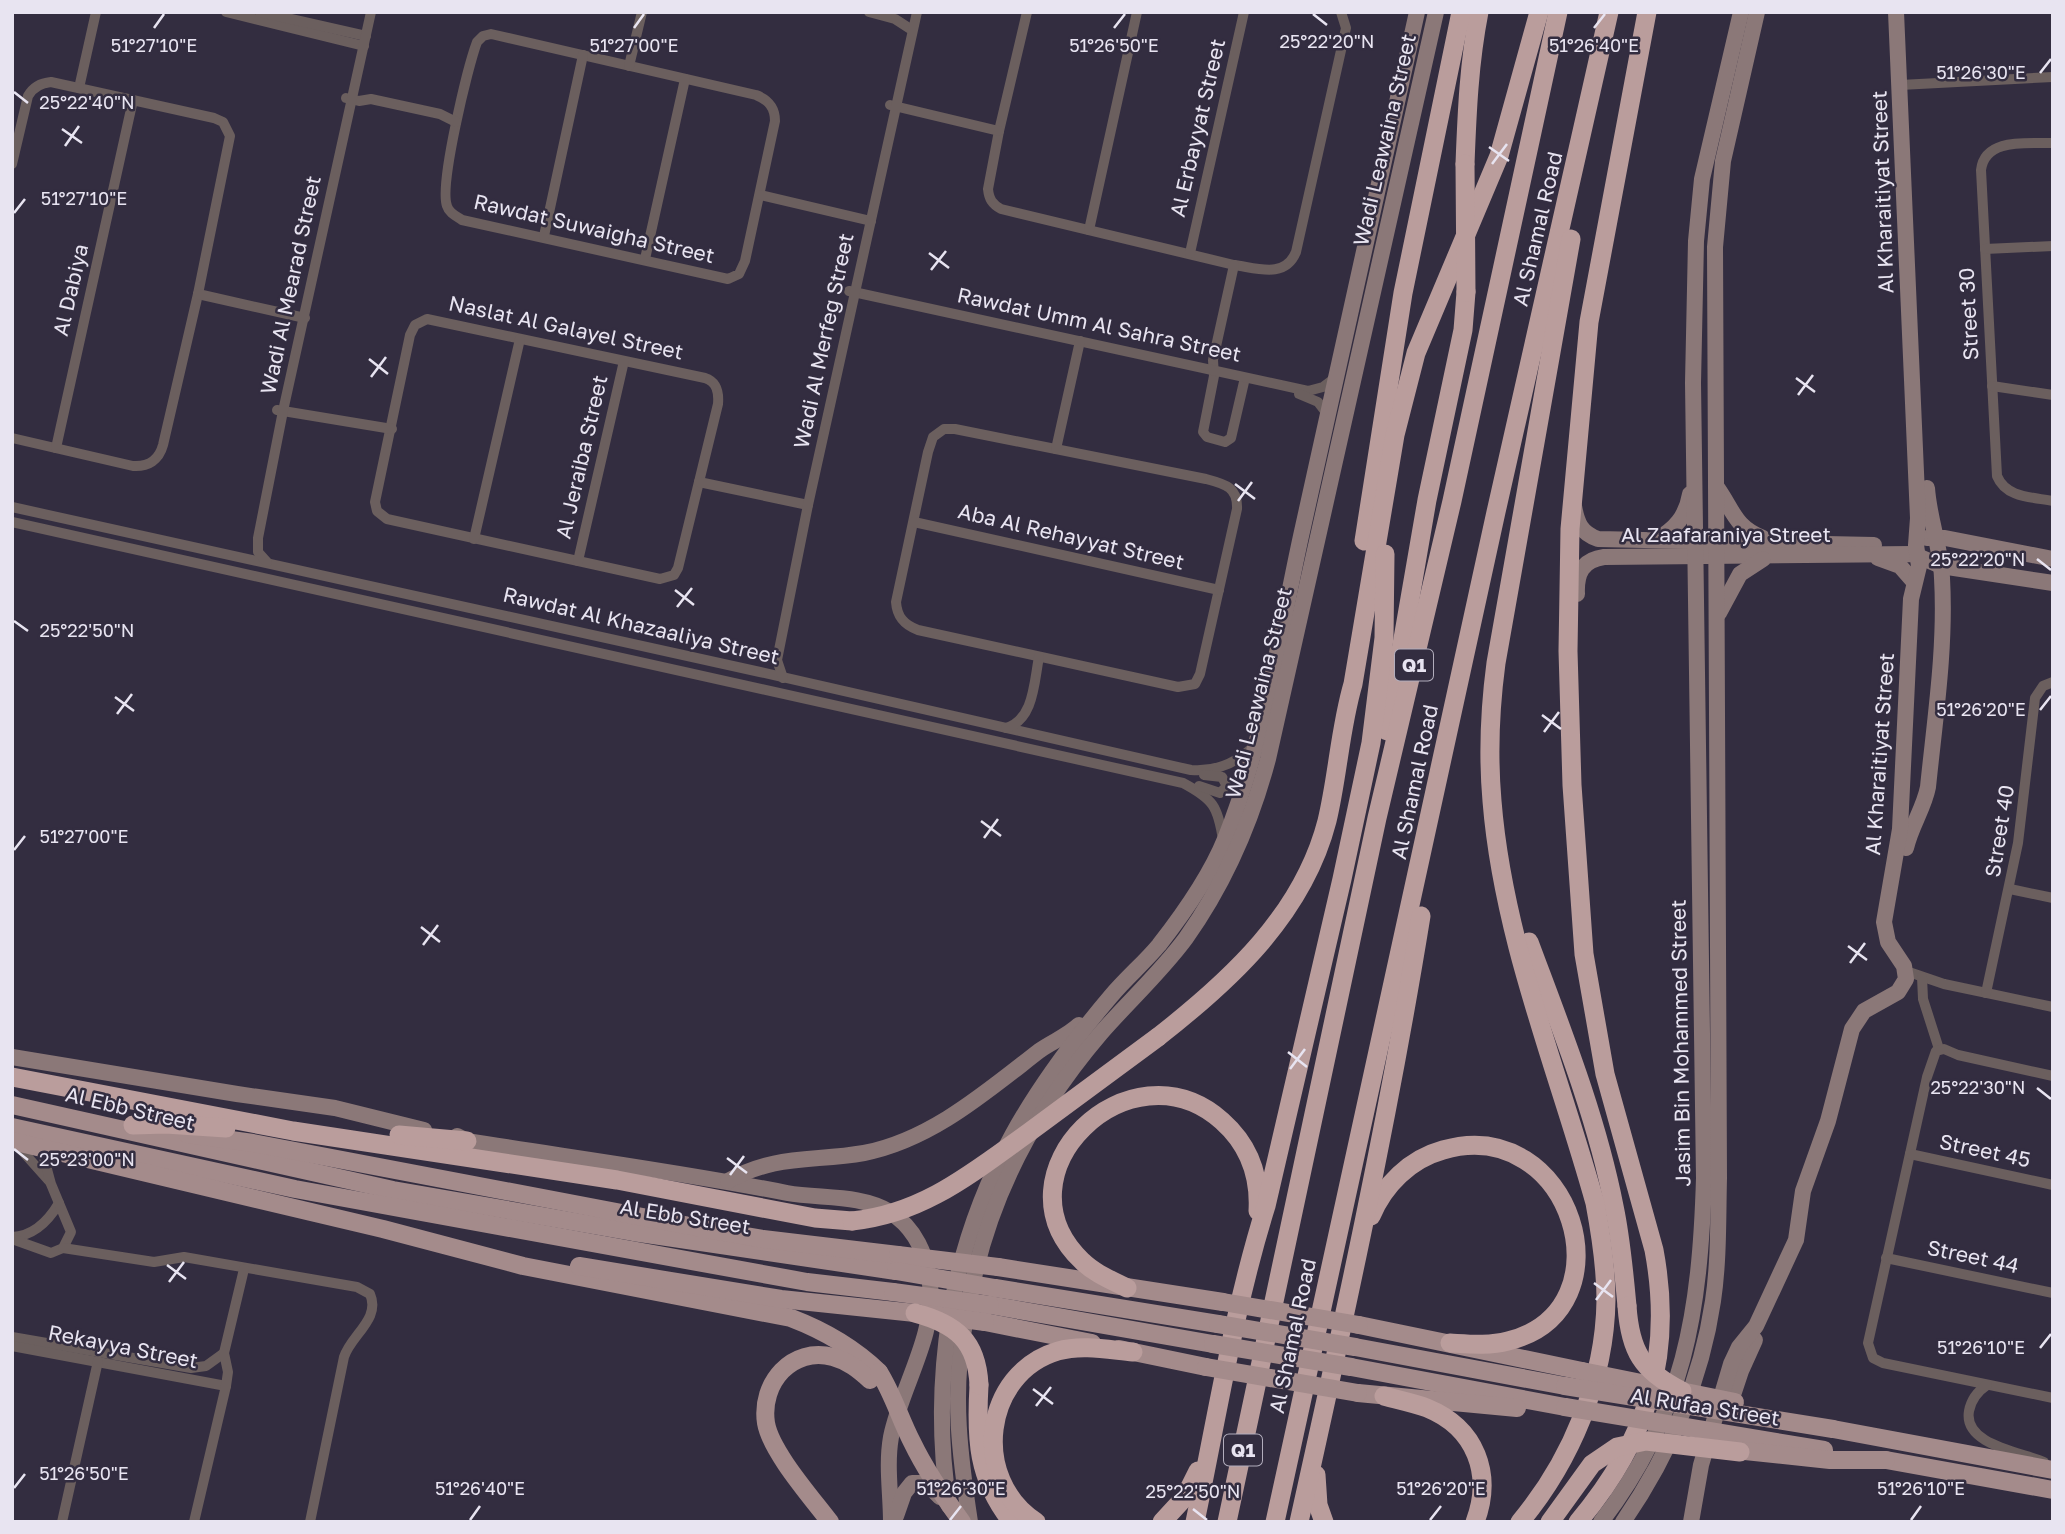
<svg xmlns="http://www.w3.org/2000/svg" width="2065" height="1534" font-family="'Golos Text',sans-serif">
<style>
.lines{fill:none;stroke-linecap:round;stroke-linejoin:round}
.street{stroke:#6b5f5e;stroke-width:10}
.secondary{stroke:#8b7878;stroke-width:16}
.primary{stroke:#a48b8b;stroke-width:18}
.highway{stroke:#ba9d9c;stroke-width:19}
.primary-bridge{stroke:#a48b8b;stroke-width:18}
.highway-bridge{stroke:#ba9d9c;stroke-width:19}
.ticks{fill:none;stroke:#e8e4f1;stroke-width:2.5}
.labels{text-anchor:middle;stroke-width:5;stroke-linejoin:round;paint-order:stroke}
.shield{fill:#332d40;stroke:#b2adbc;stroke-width:2}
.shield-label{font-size:19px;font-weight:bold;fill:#e8e4f1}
.street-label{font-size:21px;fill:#e8e4f1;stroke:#332d40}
.ticks-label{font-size:18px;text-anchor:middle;fill:#e8e4f1;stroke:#332d40;stroke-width:5;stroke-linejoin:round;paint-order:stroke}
</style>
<rect width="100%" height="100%" fill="#332d40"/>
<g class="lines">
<g class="street">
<polyline points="226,12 364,46"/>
<polyline points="260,12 366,36"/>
<polyline points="869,12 895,19 912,30"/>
<path d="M 1027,12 L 999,131 L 988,189 C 989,199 992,204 1001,209 L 1234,265 C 1257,268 1285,279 1296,252 L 1346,28 L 1341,12"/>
<path d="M 491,34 L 756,95 C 769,100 775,108 775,121 L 745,261 L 739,274 L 728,279 L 462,220 C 456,216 449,213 447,206 C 439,185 468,66 477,42 L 483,36 Z"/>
<polyline points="629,66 642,12"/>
<polyline points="1900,85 2053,77"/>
<polyline points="79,88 96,12"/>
<polyline points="346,98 359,101 371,99 440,114 456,122"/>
<polyline points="890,105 999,131"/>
<path d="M 2053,143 C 2028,144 1985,137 1981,170 L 1997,476 C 2006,498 2032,497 2053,501"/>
<path d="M 12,164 L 28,96 C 33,87 40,83 51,82 L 214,118 L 223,122 L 230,136 L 198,294 L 163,445 C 159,460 148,467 133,466 L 12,438"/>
<polyline points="760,195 871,221"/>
<polyline points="1089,230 1137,12"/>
<polyline points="544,236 583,55"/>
<polyline points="1985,249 2053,246"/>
<polyline points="1190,253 1244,12"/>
<polyline points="645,259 685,79"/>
<polyline points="1234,265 1213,360 1214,376 1203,432 1207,437 1225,442 1231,438 1244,382"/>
<polyline points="849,291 1308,391 1323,387 1335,378"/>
<polyline points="198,294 305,318"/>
<path d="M 427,319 L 705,378 C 717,382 719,392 718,404 L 678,568 L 674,575 L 660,579 L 387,519 L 377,511 L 375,502 L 410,335 L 415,325 Z"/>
<polyline points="1992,386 2053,395"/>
<polyline points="1299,394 1318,402 1328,415"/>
<polyline points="277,410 392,429"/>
<path d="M 944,429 L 955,429 L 1206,479 C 1225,484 1238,487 1237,509 L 1200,674 L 1195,684 L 1178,687 L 918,630 C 904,625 897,617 896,602 L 928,452 L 933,437 Z"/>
<polyline points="56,448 133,100"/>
<polyline points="1056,449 1080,341"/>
<polyline points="699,482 808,505"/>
<path d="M 12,507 L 760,672 L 1191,770 C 1217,772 1237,763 1255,745"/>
<path d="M 12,522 L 1183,783 C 1213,799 1218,806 1223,840"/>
<polyline points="914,522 1219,590"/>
<polyline points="474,539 520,339"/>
<polyline points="578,561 624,361"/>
<polyline points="267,562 258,552 258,538 283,411 371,12"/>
<polyline points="783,678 777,660 808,505 917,12"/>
<path d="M 1006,728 C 1034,720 1034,682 1039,657"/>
<polyline points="1199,786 1220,793 1227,786 1222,777 1204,775"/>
<polyline points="2010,889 2053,898"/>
<polyline points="1906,971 1944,984 2053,1007"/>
<polyline points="1922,977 1923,999 1939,1049"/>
<polyline points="1986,993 2018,843 2035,698 2043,686 2053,682"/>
<polyline points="2053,1076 1958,1055 1944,1049 1936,1051 1927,1077 1868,1343 1873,1358 1883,1363 2053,1398"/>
<polyline points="16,1144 50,1182"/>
<polyline points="1910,1154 2053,1185"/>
<path d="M 12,1237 C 34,1236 49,1220 59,1203"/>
<polyline points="12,1239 51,1253 63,1248 71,1232 51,1184 41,1147"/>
<path d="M 63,1248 L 154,1262 L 184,1257 L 357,1287 L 370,1294 C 381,1319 351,1335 344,1357 L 310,1522"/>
<polyline points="1886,1258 2053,1293"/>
<polyline points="12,1337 191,1368 206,1366 224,1353"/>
<polyline points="12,1346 226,1386"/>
<path d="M 1987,1385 C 1978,1391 1971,1400 1969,1411 C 1963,1445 2021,1452 2044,1462"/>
<polyline points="62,1522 98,1361"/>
<polyline points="194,1522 226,1386 228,1372 224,1353 244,1269"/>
</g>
<g class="secondary">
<path d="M 1716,486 C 1733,509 1734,527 1763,538"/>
<path d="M 1574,506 C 1577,523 1581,533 1598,539 L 1874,545"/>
<polyline points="1927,538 1945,538 2053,559"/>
<path d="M 1656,540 C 1675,529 1686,517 1690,494"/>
<polyline points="1878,558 1900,566 1914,582"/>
<path d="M 1577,594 C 1576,574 1582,560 1604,557 L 1913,554 L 1941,566 L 2053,583"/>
<polyline points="1719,613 1740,574 1763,559"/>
<path d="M 1906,848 C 1911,826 1924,808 1928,787 C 1935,718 1946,647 1942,578 C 1941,548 1929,519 1927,488"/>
<polyline points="12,1057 237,1094 335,1108 424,1130"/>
<path d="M 457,1136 L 467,1141 C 574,1158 681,1172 787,1193 C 821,1199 860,1194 890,1212 C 915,1228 927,1255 930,1284 C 936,1336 901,1387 891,1437 C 886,1465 891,1494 891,1522"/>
<path d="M 728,1181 C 776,1154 813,1162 864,1153 C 931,1140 986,1092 1039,1051 C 1053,1041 1066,1037 1079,1025"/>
<path d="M 954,1293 C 979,1174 1033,1088 1111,996 C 1126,978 1144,963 1159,945 C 1184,913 1210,876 1225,839 C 1264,742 1279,637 1301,536 C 1340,361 1378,187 1417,12"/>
<path d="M 970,1297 C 988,1198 1036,1109 1101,1033 C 1129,1001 1161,972 1186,938 C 1225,883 1251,823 1268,759 L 1436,12"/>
<path d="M 964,1329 C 952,1394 960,1457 970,1522"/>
<polyline points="1729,1407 1741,1371 1755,1340"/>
<path d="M 949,1506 C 939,1443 940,1378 950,1315"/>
<polyline points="896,1516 904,1493 912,1483 926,1483 940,1497"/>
<path d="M 1601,1522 C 1685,1413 1700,1311 1704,1178 L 1693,383 L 1696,241 L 1702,179 L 1741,12"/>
<path d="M 1623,1522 C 1669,1455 1701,1382 1713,1301 C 1719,1261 1718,1219 1719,1178 L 1715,247 L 1723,161 L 1757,12"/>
<polyline points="1691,1522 1701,1465 1731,1364 1739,1347 1756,1326 1796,1240 1803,1191 1828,1121 1852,1029 1864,1011 1898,992 1906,979 1904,966 1888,942 1884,922 1900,829 1911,599 1919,566 1916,545 1918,518 1896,12"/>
</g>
<g class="primary">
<polyline points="12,1105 393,1190 633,1232 896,1271"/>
<polyline points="12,1127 295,1189 807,1282 893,1292"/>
<polyline points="187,1134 253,1143 711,1230 763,1239 898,1255"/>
<path d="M 12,1141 L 383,1229 L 523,1266 L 791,1318 C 825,1331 853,1347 879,1372"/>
<polyline points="579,1266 781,1299 915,1313"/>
<polyline points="998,1267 1223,1302"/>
<polyline points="995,1288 1218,1324"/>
<polyline points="990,1305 1213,1344"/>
<polyline points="985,1322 1092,1343"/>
<polyline points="1359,1325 1582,1371"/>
<polyline points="1355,1347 1565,1386"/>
<polyline points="1119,1349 1206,1367"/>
<polyline points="1351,1367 1565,1407"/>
<polyline points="1358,1393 1517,1408"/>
<polyline points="1833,1429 2053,1470"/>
<polyline points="1886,1460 2053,1490"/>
<path d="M 830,1522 C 812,1498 771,1452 766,1423 C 760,1383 792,1346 833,1357 C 848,1361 859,1370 870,1380"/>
</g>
<g class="highway">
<path d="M 1465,164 C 1467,112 1469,63 1479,12"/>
<polyline points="1364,541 1403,293 1461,12"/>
<polyline points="1387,731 1427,500 1463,330 1466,292"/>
<path d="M 1529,942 C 1561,1028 1596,1115 1614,1206 C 1621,1239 1624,1273 1627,1306"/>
<path d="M 1158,1037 C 1231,980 1303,914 1327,821 C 1338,775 1340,728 1353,684 L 1395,435 L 1416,353 L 1499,156 L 1539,12"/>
<polyline points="12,1077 293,1131 617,1180 815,1218 852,1221"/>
<polyline points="133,1125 166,1124 226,1128"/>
<polyline points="399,1135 467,1141"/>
<path d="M 1371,1216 C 1384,1185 1410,1159 1443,1150 C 1571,1113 1633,1310 1508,1341 C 1489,1346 1469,1344 1450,1343"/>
<path d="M 1127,1288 C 1111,1280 1094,1273 1082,1261 C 991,1174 1130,1039 1222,1121 C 1249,1145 1260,1176 1258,1211"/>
<path d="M 979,1385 C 976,1438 977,1478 1012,1522"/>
<path d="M 1384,1396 C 1398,1400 1414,1403 1427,1408 C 1476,1428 1493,1474 1475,1522"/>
<polyline points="1316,1475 1318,1505 1324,1522"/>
<path d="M 1036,1522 C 970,1479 983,1373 1058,1351 C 1082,1344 1110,1350 1133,1352"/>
<polyline points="1162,1522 1185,1497 1198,1471"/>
<path d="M 1195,1522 C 1217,1417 1234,1308 1266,1206 L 1342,879 L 1371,743 L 1384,638 L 1385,554"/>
<polyline points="1227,1522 1377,818 1452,501 1558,12"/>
<polyline points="1275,1522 1496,512 1609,12"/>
<path d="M 1299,1522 C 1344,1320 1388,1120 1421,916"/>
<path d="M 1520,1522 C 1571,1461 1605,1380 1606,1300 C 1606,1267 1601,1235 1595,1203 C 1558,1070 1503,939 1492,801 C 1488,755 1490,708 1496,663 L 1571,239"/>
<path d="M 1578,1522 C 1647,1440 1674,1357 1654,1250 L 1605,1074 L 1584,954 L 1572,785 L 1568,651 L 1570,529 L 1589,322 L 1647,12"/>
</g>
<g class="primary-bridge">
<polyline points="898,1255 998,1267"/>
<polyline points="896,1271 995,1288"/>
<polyline points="893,1292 990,1305"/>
<polyline points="1223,1302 1359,1325"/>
<polyline points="926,1314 985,1322"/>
<polyline points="1218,1324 1355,1347"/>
<polyline points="1213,1344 1351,1367"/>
<polyline points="1206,1367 1358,1393"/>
<polyline points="1582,1371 1735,1402"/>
<path d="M 879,1372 C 893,1394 900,1419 912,1442 C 926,1471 943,1496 962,1522"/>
<polyline points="1565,1386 1833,1429"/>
<polyline points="1565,1407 1824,1450"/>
<polyline points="1726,1449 1830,1460 1886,1460"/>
</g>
<g class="highway-bridge">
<polyline points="1465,164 1466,292"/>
<path d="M 852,1221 C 923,1214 972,1173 1028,1133 C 1072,1101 1115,1069 1158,1037"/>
<path d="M 1627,1306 C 1630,1351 1642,1371 1682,1391"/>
<path d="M 915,1313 C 956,1324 977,1341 979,1385"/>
<polyline points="1550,1522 1592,1464 1617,1447 1646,1441 1740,1452"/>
</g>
</g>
<path class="ticks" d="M 1313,14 L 1327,25M 154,28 L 164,14M 634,28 L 644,14M 1114,28 L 1125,14M 1594,28 L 1605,14M 2040,73 L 2051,59M 14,92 L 28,103M 62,129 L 82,143M 65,146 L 79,126M 1489,147 L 1509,161M 1492,164 L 1507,144M 14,213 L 25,199M 929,253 L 949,268M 931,270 L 946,251M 369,359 L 388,374M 371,377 L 386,357M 1796,378 L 1815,392M 1798,395 L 1813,375M 1235,484 L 1255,499M 1238,501 L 1252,482M 2037,559 L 2051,570M 675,590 L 694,605M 677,607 L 692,588M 14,621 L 28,631M 115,697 L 134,711M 2040,710 L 2051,696M 117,714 L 132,694M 1542,715 L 1561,729M 1544,732 L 1559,712M 981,821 L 1001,836M 984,838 L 998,819M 14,850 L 25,836M 421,927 L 440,942M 423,945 L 438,925M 1848,946 L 1867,960M 1850,963 L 1865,943M 1288,1052 L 1307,1067M 1290,1069 L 1305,1049M 2037,1088 L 2051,1099M 14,1149 L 28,1160M 727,1158 L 747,1173M 730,1175 L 744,1156M 167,1265 L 186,1279M 169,1282 L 184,1262M 1594,1283 L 1613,1297M 1596,1300 L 1611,1280M 2040,1348 L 2051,1334M 1033,1389 L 1053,1404M 1036,1406 L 1051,1387M 14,1488 L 25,1474M 1193,1509 L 1207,1520M 470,1520 L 480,1506M 950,1520 L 961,1506M 1430,1520 L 1441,1506M 1911,1520 L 1921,1506"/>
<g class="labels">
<g class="shield">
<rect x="1395" y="649.5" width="38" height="31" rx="5"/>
<rect x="1224" y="1434.5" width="38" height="31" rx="5"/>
</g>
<g class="shield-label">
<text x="1414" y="672">Q1</text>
<text x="1243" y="1457">Q1</text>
</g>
<g class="street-label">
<text transform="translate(1198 128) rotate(-77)" y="7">Al Erbayyat Street</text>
<text transform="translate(1385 140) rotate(-77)" y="7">Wadi Leawaina Street</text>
<text transform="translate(1883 192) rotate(-92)" y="7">Al Kharaitiyat Street</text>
<text transform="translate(594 229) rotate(13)" y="7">Rawdat Suwaigha Street</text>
<text transform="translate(1538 229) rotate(-77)" y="7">Al Shamal Road</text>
<text transform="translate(291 285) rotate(-78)" y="7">Wadi Al Mearad Street</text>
<text transform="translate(71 290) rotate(-77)" y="7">Al Dabiya</text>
<text transform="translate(1969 314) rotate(-93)" y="7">Street 30</text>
<text transform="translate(1099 325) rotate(12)" y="7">Rawdat Umm Al Sahra Street</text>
<text transform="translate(566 328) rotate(12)" y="7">Naslat Al Galayel Street</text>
<text transform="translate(824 341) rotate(-78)" y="7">Wadi Al Merfeg Street</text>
<text transform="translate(582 457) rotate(-77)" y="7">Al Jeraiba Street</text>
<text x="1726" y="542">Al Zaafaraniya Street</text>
<text transform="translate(1071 537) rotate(13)" y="7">Aba Al Rehayyat Street</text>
<text transform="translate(641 626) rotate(13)" y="7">Rawdat Al Khazaaliya Street</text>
<text transform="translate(1259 693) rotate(-76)" y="7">Wadi Leawaina Street</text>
<text transform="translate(1880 754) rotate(-86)" y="7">Al Kharaitiyat Street</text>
<text transform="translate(1415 782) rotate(-78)" y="7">Al Shamal Road</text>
<text transform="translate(2000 831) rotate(-81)" y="7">Street 40</text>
<text transform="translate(1681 1043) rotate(-91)" y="7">Jasim Bin Mohammed Street</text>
<text transform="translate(130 1109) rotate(13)" y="7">Al Ebb Street</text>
<text transform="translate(1985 1151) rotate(12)" y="7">Street 45</text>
<text transform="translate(685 1217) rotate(9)" y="7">Al Ebb Street</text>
<text transform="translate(1973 1257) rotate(12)" y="7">Street 44</text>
<text transform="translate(1293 1336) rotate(-78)" y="7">Al Shamal Road</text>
<text transform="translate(123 1347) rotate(11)" y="7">Rekayya Street</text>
<text transform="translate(1705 1407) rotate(9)" y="7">Al Rufaa Street</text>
</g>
</g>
<g class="ticks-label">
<text x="1327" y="48">25°22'20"N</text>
<text x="154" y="52">51°27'10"E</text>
<text x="634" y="52">51°27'00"E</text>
<text x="1114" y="52">51°26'50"E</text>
<text x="1594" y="52">51°26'40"E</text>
<text x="1981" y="79">51°26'30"E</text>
<text x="87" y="109">25°22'40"N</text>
<text x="84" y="205">51°27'10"E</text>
<text x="1978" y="566">25°22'20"N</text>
<text x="87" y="637">25°22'50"N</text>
<text x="1981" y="716">51°26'20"E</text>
<text x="84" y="843">51°27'00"E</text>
<text x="1978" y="1094">25°22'30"N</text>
<text x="87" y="1166">25°23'00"N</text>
<text x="1981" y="1354">51°26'10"E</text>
<text x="84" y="1480">51°26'50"E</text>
<text x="480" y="1495">51°26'40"E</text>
<text x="961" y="1495">51°26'30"E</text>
<text x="1441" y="1495">51°26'20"E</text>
<text x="1921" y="1495">51°26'10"E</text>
<text x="1193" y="1498">25°22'50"N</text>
</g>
<rect width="2065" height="1534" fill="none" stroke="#e8e4f1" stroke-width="28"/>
</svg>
